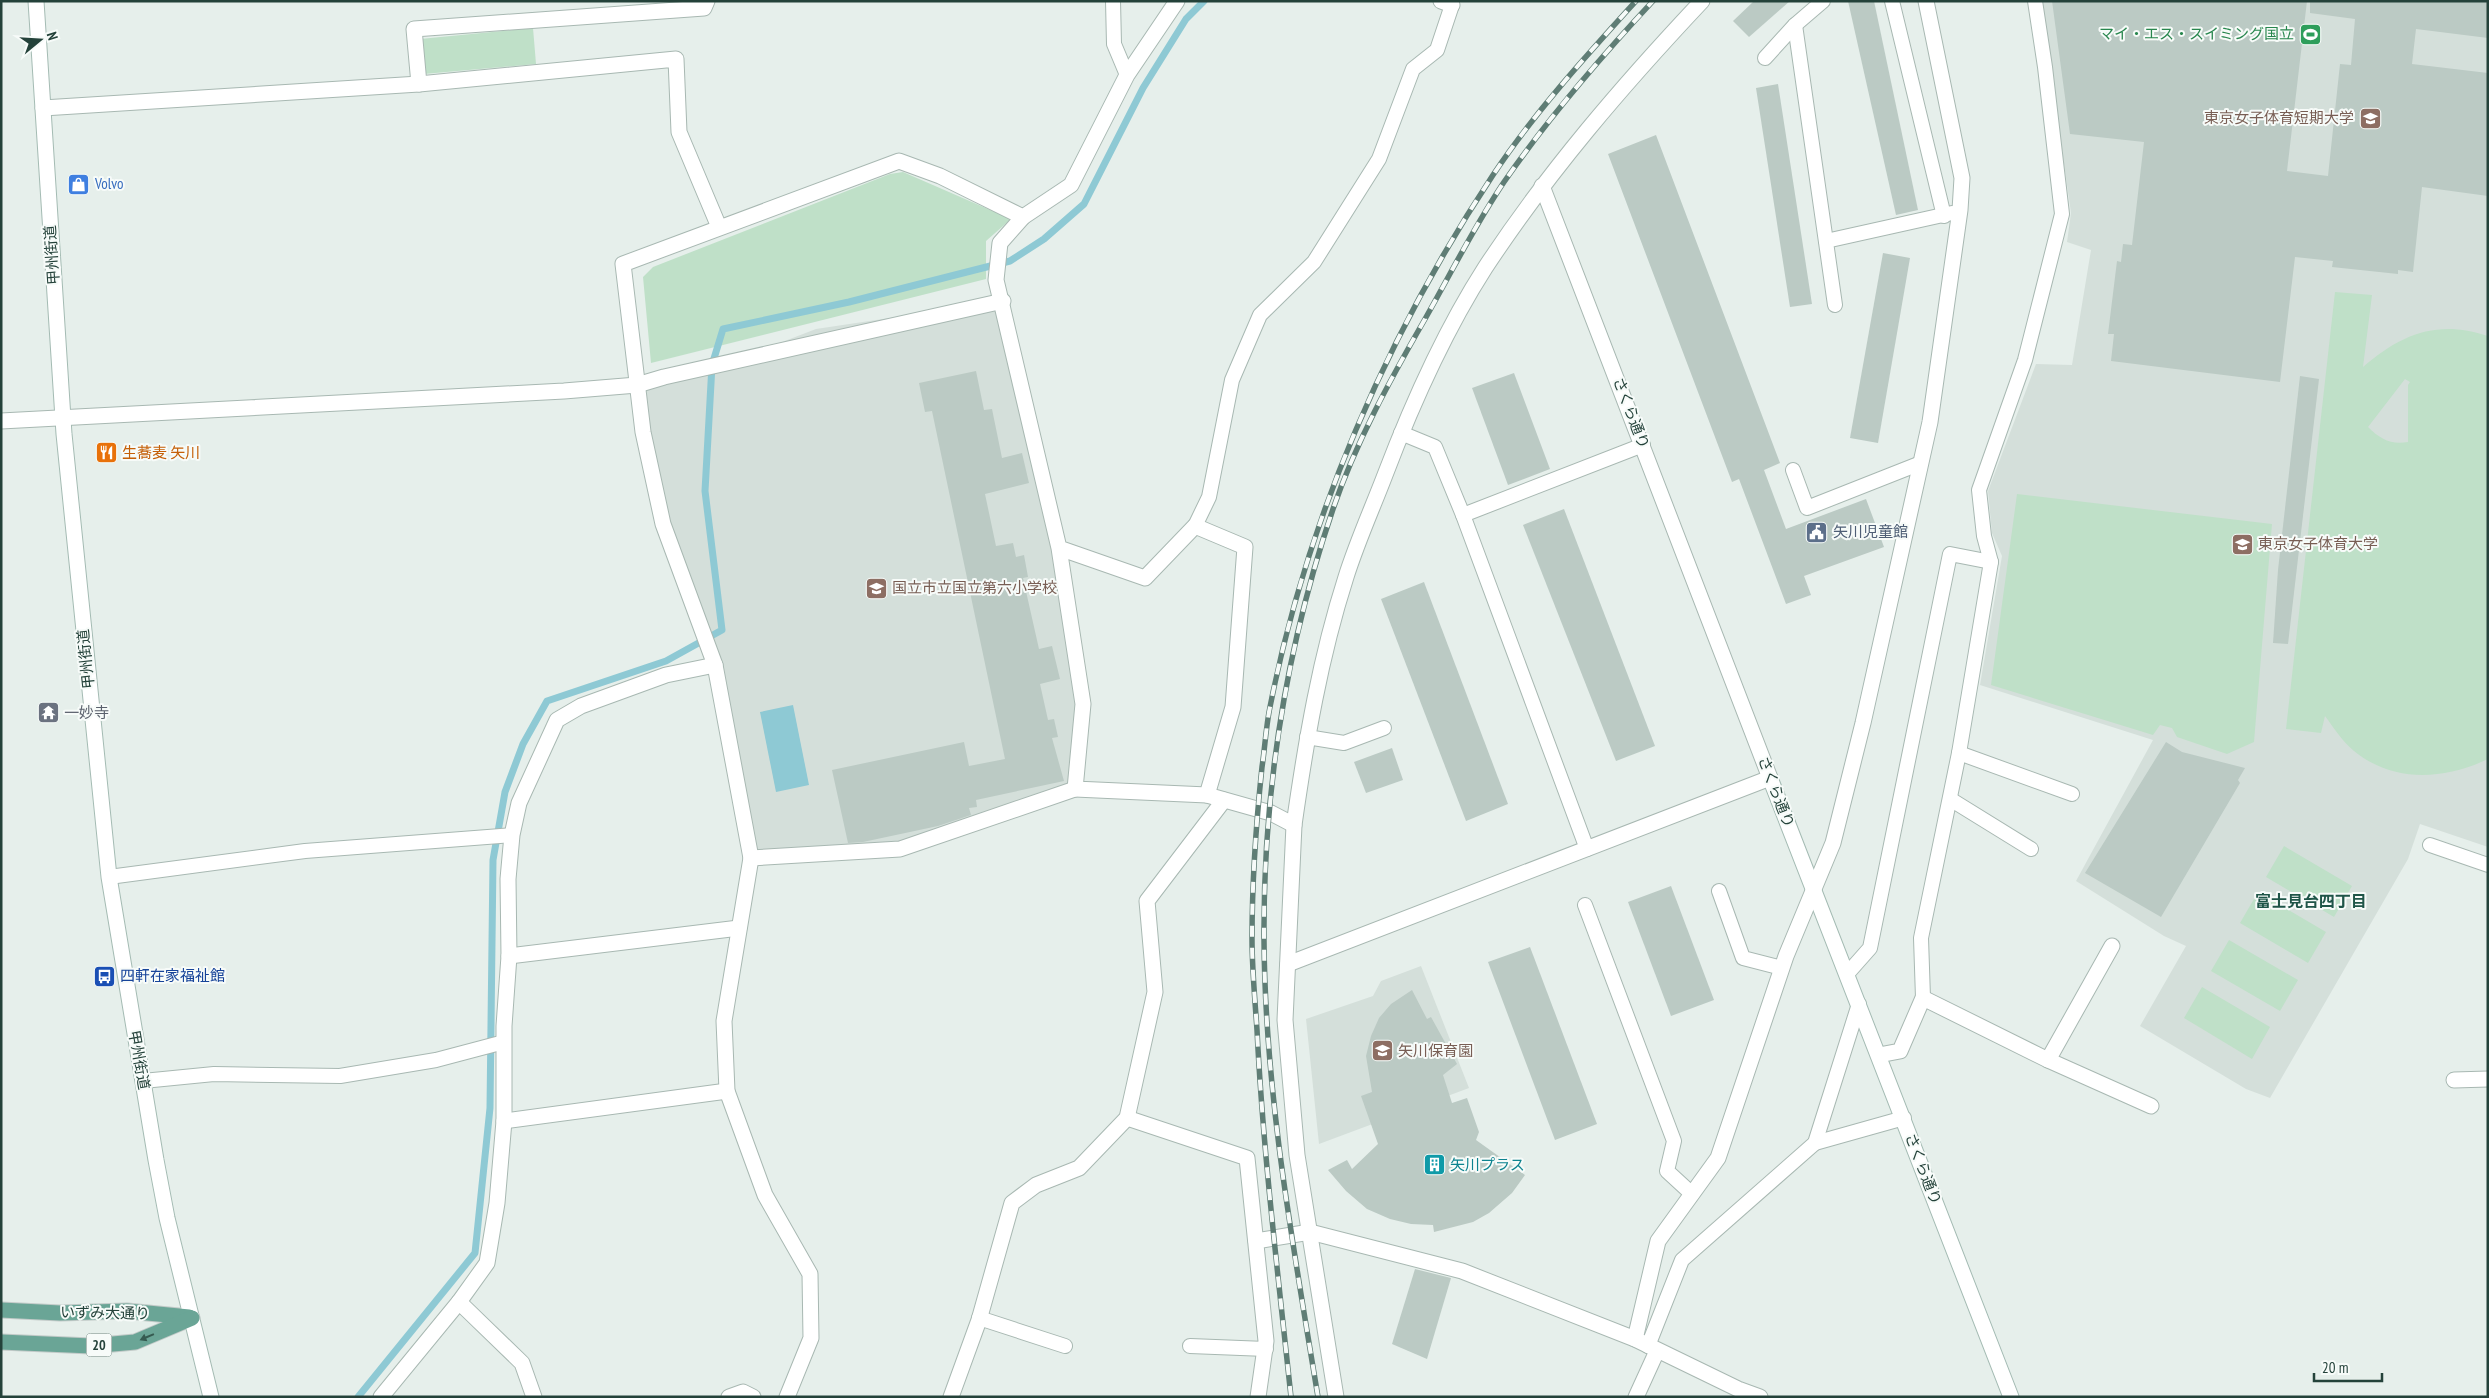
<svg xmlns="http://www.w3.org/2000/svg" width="2489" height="1398" font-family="'PT Sans Narrow','Noto Sans JP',sans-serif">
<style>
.built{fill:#d4dfda}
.green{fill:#bfe0c8;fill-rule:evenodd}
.water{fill:#8ec9d4}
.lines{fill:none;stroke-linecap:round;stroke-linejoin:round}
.stream{stroke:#8ec9d4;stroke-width:7}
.building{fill:#bbcac4}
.lane-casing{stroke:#a8b8b2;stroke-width:16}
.street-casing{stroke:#a8b8b2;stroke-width:17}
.secondary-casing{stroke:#a4bbb3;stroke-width:17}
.primary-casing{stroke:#c2cac8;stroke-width:17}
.lane{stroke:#fff;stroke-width:14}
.street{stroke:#fff;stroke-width:15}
.secondary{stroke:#fff;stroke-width:15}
.primary{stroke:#6aa596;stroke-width:15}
.rail-casing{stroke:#5f7d75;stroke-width:5.5}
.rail{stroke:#f7fbf9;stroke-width:4;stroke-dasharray:11;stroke-linecap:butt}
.oneway{fill:#365b51}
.labels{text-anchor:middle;stroke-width:4;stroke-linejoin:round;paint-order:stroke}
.shield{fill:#f7fbf9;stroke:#637a73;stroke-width:1}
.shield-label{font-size:14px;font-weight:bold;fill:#24423a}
.leisure-label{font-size:15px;fill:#27864d;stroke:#f7fbf9;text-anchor:end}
.education-label{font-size:15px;fill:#785e54;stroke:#f7fbf9;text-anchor:start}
.shop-label{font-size:15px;fill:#366cbe;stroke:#f7fbf9;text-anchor:start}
.street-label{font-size:15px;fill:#24423a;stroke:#f7fbf9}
.food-label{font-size:15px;fill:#c56008;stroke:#f7fbf9;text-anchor:start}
.service-label{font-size:15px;fill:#4e5e75;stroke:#f7fbf9;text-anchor:start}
.worship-label{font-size:15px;fill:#5b616d;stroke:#f7fbf9;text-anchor:start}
.transit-label{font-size:15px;fill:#164399;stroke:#f7fbf9;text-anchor:start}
.culture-label{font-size:15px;fill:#0d838f;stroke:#f7fbf9;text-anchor:start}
.neighbourhood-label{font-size:16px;font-weight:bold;fill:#1f5548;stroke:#f7fbf9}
</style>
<rect width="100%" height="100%" fill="#e6efeb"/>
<g class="built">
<polygon points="2041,1 2488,1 2488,847 2420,824 2408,859 2270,1098 2246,1089 2140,1026 2186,946 2164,936 2076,881 2153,740 1980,685 2002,556 1992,533 1988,491 2036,364 2072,365 2091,250 2067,242 2071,213"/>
<polygon points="1003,301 1083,704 1075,789 900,849 751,858 715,665 663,524 637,385 728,363 816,329"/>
<polygon points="1421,966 1469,1088 1319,1144 1306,1019 1373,996 1381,981"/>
</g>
<g class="green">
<polygon points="533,28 536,64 424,74 420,39"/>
<polygon points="903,172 1011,219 986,241 986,279 651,363 643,277 653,267 890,174"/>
<path d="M 2335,292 L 2372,295 L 2363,367 C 2401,334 2438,319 2488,336 L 2488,759 C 2444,780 2393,783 2354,751 C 2342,741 2334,728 2325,716 L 2321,733 L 2286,729 ZM 2405,379 L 2410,382 L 2408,385 L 2408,442 C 2391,445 2380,439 2368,427 Z"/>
<polygon points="2017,494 2272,524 2254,742 2227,754 2177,737 2172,728 2160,725 2153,735 1991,685"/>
<polygon points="2284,846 2352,886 2334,917 2266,877"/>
<polygon points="2258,892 2326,932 2308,963 2240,923"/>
<polygon points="2229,940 2298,980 2280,1011 2211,971"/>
<polygon points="2202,987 2270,1027 2252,1059 2184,1018"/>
</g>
<polygon class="water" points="793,705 809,785 776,792 760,712"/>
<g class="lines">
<polyline class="stream" points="358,1397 475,1253 490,1108 493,860 505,792 523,744 547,701 666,661 722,630 705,491 712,365 723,329 849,302 1010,261 1044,239 1084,204 1143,88 1186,19 1204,1"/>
</g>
<g class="building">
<polygon points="1754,1 1790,1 1749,37 1733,21"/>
<polygon points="1848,1 1874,1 1918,210 1896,215"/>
<polygon points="2052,1 2307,1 2287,171 2328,176 2340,64 2351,65 2355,19 2310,13 2310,1 2488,1 2488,38 2416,29 2412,64 2488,73 2488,196 2422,187 2413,272 2398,270 2398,274 2332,267 2333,261 2295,257 2280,382 2111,361 2114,334 2108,334 2117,261 2121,262 2123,244 2132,245 2144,142 2070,134"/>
<polygon points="1778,84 1812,304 1790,307 1756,88"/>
<polygon points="1656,135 1780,463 1764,470 1786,529 1866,499 1884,547 1804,576 1811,595 1786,604 1739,479 1732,482 1608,154"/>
<polygon points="1883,253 1910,258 1878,443 1850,438"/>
<polygon points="976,371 984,410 992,409 1002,458 1022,453 1029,483 985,494 996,546 1013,543 1016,557 1024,555 1028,577 1023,578 1039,649 1052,646 1060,679 1040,684 1048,720 1054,719 1058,737 1052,738 1064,781 976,800 977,807 969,808 971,815 938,826 863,842 848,843 832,770 964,742 969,766 1005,759 932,411 925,412 919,383"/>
<polygon points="1514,373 1550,469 1508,485 1472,388"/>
<polygon points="2300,376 2319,379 2288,644 2273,643 2278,570"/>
<polygon points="1564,509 1655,746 1616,761 1523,525"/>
<polygon points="1424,582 1508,804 1466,821 1381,599"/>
<polygon points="2166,742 2182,752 2245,768 2238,780 2240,783 2161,917 2085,873"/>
<polygon points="1392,748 1403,780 1366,793 1354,762"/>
<polygon points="1671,886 1714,1000 1671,1016 1628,902"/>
<polygon points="1530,947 1597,1124 1555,1140 1488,962"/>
<polygon points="1412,990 1427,1019 1431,1017 1457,1064 1443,1075 1452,1103 1467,1098 1479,1132 1476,1140 1525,1175 1512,1193 1489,1213 1473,1222 1434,1232 1433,1225 1411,1224 1390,1219 1367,1209 1346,1191 1328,1170 1347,1160 1352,1169 1378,1144 1361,1096 1372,1092 1366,1056 1371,1036 1379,1018 1391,1004"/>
<polygon points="1415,1269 1451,1278 1427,1359 1392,1344"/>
</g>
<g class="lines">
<defs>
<g id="lane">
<polyline points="1113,1 1114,44 1127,75"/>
<polyline points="1892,1 1944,216"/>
<polyline points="1795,25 1835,305"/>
<polyline points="1765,58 1795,25 1823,1"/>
<polyline points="1826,241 1952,213"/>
<polyline points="1401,433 1435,447 1463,515 1587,849"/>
<polyline points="1793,470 1807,508 1921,463"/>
<polyline points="1463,515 1643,445"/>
<polyline points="1195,526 1209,497 1232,380 1260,315 1314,262 1379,159 1413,69 1437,50 1452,5"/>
<polyline points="1307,737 1344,743 1384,728"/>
<polyline points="1959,753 2072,794"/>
<polyline points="1950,799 2031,849"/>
<polyline points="2430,845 2488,865"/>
<polyline points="109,877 305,851 512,835"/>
<polyline points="1719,891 1743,958 1782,968"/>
<polyline points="1585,905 1674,1141 1667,1171 1692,1194"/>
<polyline points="1847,974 1870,948 1950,554 1991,562"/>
<polyline points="1923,998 1921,938 1959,753 1991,562 1984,536 1979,490 2025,360 2062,214 2045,67 2035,1"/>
<polyline points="143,1081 214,1074 340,1076 436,1060 504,1042"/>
<polyline points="1815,1143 1904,1118"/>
<polyline points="979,1318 1065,1346"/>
<polyline points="1190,1346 1266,1349"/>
<polyline points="1648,1346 1682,1260 1815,1143 1859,1004"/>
</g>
<g id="street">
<polyline points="1441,1 1452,5"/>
<polyline points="419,84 414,29 704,8 707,1"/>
<polyline points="43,108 419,84 676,59 679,132 719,227"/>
<polyline points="1023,217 1000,243 996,280 1059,548 1083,704 1075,789 1207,795 1233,707 1245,547 1195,526 1145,578 1059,548"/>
<polyline points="1,421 564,391 637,385 664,377 1003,301"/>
<polyline points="1075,789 900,849 751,858 715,665 663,524 643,432 623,264 899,161 940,176 1023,217 1071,185 1127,75 1177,1"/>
<path d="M 1207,795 L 1271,813 L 1294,825 C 1306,741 1320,658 1346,577 C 1357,542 1372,509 1385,475 C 1412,404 1444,332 1485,268 C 1548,172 1623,85 1702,1"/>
<polyline points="1294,825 1285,1020 1297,1155 1336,1397"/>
<polyline points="751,858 724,1021 727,1091 765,1195 810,1274 811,1338 787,1397"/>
<polyline points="509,956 739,928"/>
<polyline points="1288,964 1770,778 1542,186"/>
<polyline points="1879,1055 1900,1051 1923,998 2048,1060 2151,1106"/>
<polyline points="2048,1060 2112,946"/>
<polyline points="2454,1080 2488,1079"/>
<polyline points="1127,1118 1247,1158 1266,1341 1258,1397"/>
<polyline points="504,1121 727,1091"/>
<polyline points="1256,1241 1310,1232 1462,1271 1635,1339 1738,1389 1760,1397"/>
<polyline points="459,1302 522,1363 534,1397"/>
<polyline points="1635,1339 1658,1241 1718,1158 1786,956 1833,843 1863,723 1930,422 1960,210 1962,178 1926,1"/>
<polyline points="381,1397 459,1302 487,1263 497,1203 504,1121 504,1026 509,956 508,879 512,835 519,803 557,720 581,706 666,675 715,665"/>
<polyline points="729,1397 743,1392 753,1397"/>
<polyline points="951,1397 979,1320 1012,1203 1036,1185 1079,1168 1127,1118 1155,992 1147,901 1224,800"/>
<polyline points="1636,1397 1657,1351"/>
</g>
<g id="secondary">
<polyline points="36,1 64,434 109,877 156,1160 167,1218 211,1397"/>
<polyline points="1770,778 2011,1397"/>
</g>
<g id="primary">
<polyline points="1,1310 60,1313 127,1311 189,1317"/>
<polyline points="1,1342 91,1346 135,1342 192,1318"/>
</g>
</defs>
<use href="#lane" class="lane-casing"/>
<use href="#street" class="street-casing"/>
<use href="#secondary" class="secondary-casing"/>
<use href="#primary" class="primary-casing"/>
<use href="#lane" class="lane"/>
<use href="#street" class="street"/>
<use href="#secondary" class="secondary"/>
<use href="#primary" class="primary"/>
<defs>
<g id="rail">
<path d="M 1291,1397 C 1278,1274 1263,1152 1257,1030 C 1255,1000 1252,969 1252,939 C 1252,882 1256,824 1262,767 C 1265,747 1266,726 1270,707 C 1307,519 1387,335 1493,175 C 1534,113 1586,56 1636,1"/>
<path d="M 1318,1397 C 1293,1245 1265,1094 1264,940 C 1263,794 1286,647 1333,509 C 1356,442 1390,380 1425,319 C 1451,273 1475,225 1504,182 C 1549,117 1600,58 1653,1"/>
</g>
</defs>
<use href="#rail" class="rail-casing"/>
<use href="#rail" class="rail"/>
</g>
<defs><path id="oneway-solid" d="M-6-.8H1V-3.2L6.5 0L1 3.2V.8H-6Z" transform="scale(1.25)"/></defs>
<use class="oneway" href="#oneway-solid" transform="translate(147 1337) rotate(157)"/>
<defs>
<symbol id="stadium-square" viewBox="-11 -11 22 22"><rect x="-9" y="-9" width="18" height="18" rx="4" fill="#2e9e5b" stroke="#f7fbf9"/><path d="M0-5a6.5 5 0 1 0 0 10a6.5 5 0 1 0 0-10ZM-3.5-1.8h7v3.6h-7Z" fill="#fff"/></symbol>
<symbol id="university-square" viewBox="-11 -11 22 22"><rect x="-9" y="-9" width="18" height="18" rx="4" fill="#8d6e63" stroke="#f7fbf9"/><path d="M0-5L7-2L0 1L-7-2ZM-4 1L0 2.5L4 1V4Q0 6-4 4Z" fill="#fff"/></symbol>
<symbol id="shop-square" viewBox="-11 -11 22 22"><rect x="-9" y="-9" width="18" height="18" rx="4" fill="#3f7fe0" stroke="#f7fbf9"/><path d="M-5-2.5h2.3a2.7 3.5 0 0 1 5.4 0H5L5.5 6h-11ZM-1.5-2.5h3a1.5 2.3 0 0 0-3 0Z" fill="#fff"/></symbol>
<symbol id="restaurant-square" viewBox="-11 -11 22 22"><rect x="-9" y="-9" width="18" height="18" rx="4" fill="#e8710a" stroke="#f7fbf9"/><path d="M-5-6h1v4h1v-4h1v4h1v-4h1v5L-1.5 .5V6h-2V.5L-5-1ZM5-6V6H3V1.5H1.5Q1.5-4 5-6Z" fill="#fff"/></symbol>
<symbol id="civic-square" viewBox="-11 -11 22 22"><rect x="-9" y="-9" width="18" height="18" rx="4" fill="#5c6f8a" stroke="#f7fbf9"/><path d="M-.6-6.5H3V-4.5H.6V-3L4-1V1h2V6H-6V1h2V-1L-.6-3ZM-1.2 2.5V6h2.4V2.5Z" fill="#fff"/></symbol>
<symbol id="school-square" viewBox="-11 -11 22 22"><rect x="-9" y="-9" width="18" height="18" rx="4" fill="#8d6e63" stroke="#f7fbf9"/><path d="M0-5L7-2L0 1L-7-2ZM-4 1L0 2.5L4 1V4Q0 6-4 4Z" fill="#fff"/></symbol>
<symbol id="temple-square" viewBox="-11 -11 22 22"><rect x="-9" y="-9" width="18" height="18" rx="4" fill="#6b7280" stroke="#f7fbf9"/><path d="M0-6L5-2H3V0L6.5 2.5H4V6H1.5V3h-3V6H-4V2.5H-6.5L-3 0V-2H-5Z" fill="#fff"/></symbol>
<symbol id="bus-square" viewBox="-11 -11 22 22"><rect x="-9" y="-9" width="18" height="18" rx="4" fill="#1a4fb4" stroke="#f7fbf9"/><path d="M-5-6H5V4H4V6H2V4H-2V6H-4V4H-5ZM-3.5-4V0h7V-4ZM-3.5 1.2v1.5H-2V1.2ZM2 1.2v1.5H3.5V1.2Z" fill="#fff"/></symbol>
<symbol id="building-square" viewBox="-11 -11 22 22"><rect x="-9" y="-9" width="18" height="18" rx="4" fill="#0f9aa8" stroke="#f7fbf9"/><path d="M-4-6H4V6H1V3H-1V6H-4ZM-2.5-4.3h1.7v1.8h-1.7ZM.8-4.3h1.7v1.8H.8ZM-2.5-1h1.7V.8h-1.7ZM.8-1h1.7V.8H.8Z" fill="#fff"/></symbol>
</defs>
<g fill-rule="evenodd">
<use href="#stadium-square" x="2298" y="22" width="25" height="25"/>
<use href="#university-square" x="2358" y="106" width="25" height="25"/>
<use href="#shop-square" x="66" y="172" width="25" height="25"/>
<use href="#restaurant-square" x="94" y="440" width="25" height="25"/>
<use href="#civic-square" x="1804" y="520" width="25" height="25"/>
<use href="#university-square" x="2230" y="532" width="25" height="25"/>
<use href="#school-square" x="864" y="576" width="25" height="25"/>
<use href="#temple-square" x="36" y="700" width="25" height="25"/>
<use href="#bus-square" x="92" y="964" width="25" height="25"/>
<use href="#school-square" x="1370" y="1038" width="25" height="25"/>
<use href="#building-square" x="1422" y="1152" width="25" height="25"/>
</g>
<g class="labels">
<rect class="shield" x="86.5" y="1333.5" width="25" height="23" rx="4"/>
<g class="shield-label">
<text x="99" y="1350">20</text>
</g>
<g class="leisure-label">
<text x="2294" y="39">マイ・エス・スイミング国立</text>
</g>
<g class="education-label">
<text x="2354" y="123" text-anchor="end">東京女子体育短期大学</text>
<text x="2258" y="549">東京女子体育大学</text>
<text x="892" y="593">国立市立国立第六小学校</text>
<text x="1398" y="1056">矢川保育園</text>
</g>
<g class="shop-label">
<text x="95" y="189">Volvo</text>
</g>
<g class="street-label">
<text transform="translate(52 255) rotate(-94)" y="5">甲州街道</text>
<text transform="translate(1631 413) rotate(69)" y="5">さくら通り</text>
<text transform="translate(86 659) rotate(-96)" y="5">甲州街道</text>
<text transform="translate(1776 792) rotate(69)" y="5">さくら通り</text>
<text transform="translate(139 1060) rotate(80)" y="5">甲州街道</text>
<text transform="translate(1923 1169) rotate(69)" y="5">さくら通り</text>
<text transform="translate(105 1313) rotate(1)" y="5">いずみ大通り</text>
</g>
<g class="food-label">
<text x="122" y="458">生蕎麦 矢川</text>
</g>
<g class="service-label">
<text x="1833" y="537">矢川児童館</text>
</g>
<g class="worship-label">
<text x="64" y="718">一妙寺</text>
</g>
<g class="transit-label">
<text x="120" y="981">四軒在家福祉館</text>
</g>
<g class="culture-label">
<text x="1450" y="1170">矢川プラス</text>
</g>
<g class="neighbourhood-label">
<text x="2311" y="907">富士見台四丁目</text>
</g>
</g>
<rect width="2489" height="1398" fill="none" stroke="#24423a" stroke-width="5"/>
<g transform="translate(40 40) rotate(72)" stroke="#f7fbf9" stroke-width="4" paint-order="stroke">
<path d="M0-4L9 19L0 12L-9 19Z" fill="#24423a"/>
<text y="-8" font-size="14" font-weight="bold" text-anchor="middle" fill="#24423a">N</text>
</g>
<path d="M2314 1373v8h68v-8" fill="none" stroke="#24423a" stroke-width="2.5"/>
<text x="2322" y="1373" font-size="15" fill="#24423a" stroke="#f7fbf9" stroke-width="4" paint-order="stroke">20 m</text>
</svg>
